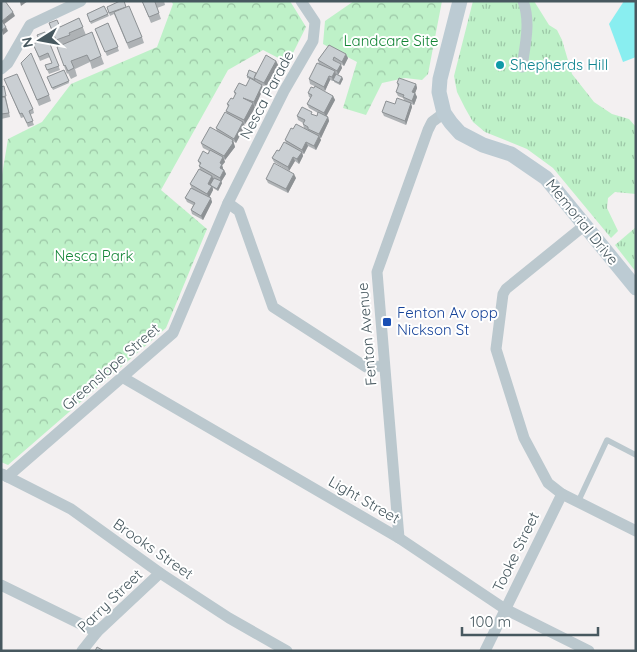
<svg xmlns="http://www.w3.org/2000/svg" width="637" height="652" font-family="Quicksand,sans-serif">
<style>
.grass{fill:url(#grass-tufts)}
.forest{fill:url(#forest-crowns)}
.water{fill:#89eef0}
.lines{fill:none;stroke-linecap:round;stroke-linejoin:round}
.lane{stroke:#bbc8ce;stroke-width:5.5}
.street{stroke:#bbc8ce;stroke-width:11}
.secondary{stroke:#bccbd3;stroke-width:15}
.wall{fill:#aeb2b5}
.shaded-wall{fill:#8d9194}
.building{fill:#cacfd3;stroke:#8d9194}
.culture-dot{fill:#0f9aa8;stroke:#fff;stroke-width:2}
.transit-dot{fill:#1a4fb4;stroke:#fff;stroke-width:2}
.labels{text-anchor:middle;stroke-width:4;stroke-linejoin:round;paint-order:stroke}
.park-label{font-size:15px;fill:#138536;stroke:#fff}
.culture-label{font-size:15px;fill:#0d838f;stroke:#fff;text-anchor:start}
.street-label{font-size:15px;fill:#47585f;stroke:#fff}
.transit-label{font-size:15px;fill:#164399;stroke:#fff;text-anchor:start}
</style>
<defs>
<pattern id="grass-tufts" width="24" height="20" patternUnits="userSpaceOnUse" patternTransform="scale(1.25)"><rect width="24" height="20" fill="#bef1c8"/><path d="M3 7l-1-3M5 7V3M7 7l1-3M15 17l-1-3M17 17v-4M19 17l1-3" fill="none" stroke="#9cc6a6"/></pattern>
<pattern id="forest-crowns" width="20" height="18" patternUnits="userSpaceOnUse" patternTransform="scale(1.25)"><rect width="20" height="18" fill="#bef1c8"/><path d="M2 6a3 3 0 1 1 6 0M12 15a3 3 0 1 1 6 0" fill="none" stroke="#9cc6a6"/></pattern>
</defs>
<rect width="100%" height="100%" fill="#f3f0f1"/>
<g class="grass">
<polygon points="473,1 534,1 549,25 557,30 562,40 572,74 594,102 612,114 629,119 636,127 636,194 615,192 608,198 607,208 618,231 611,238 553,168 527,149 485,132 473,122 465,108 457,92 454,76"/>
<polygon points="636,227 636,272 615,245"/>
</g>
<g class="forest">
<polygon points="171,1 290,1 306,27 288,63 263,50 228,70 161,190 207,229 166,328 8,465 1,462 1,181 8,139 42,122 71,84 157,47 173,4"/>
<polygon points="354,1 442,1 428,74 422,80 405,78 382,83 366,115 343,108 357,62 323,44 325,21"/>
</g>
<polygon class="water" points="624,1 636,1 636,57 623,62 609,24"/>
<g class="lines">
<polyline class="lane" points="578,502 607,440 636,455"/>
<g class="street">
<path d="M 522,67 C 525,45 531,22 523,1"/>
<polyline points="1,69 8,63 30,25 81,1"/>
<polyline points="228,203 239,211 273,307 366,367 384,366"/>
<polyline points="585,225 506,289 503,294 496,349 524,438 548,483 562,494 636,531"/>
<polyline points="122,377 399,538 505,609 589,651"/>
<polyline points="2,474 71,509 160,573 229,618 287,651"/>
<polyline points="7,477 173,333 228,203 284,91 313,41 315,22 301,1"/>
<polyline points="399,538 377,272 428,130 432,122 444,113"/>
<polyline points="1,585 97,632"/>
<polyline points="82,651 97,632 160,573"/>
<polyline points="485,651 562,494"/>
</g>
<polyline class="secondary" points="460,1 440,79 439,92 444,113 451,123 460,133 483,145 511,154 546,178 636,288"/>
</g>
<g class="wall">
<polygon points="142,1 164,1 165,5 157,8 161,19 151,23"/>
<polygon points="104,6 109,16 91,24 87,14"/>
<polygon points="107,7 126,7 142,37 144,43 129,49 114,14 110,16"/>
<polygon points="79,18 86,35 92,32 104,64 92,69 90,62 75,69 77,76 71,79 68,73 67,74 57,47 58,46 49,23 60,27"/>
<polygon points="108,23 119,51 107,56 95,29"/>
<polygon points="45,32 60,70 49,74 45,65 52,63 50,57 40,61 33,44 39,41"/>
<polygon points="329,45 348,58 344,66 336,61 342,68 338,75 343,79 340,85 334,82 334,81 333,81 330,80 325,91 310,84 309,79 319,64 318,60"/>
<polygon points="276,61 278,65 266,87 262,85 263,89 255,107 254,106 255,108 245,124 244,124 245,126 236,143 233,141 235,147 225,160 224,159 225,162 222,166 223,168 223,169 224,170 226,174 221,182 222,183 218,191 213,188 213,190 209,197 212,202 203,220 192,214 191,210 193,205 187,202 185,198 192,189 190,184 200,169 199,166 200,165 198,161 208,154 209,151 203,148 201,143 217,131 216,128 227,113 226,111 228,107 227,104 233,99 235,95 234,92 246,86 250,79 247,78 247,76 256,73"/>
<polygon points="24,69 49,95 51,101 39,106"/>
<polygon points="64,70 69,83 53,90 47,77"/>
<polygon points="6,83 33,109 34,113 30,115 34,125 28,127 24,117 21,118"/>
<polygon points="397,83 416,84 417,88 415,93 417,97 414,105 411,104 412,107 406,125 384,116 382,112 395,104 404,100 403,98 398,96 396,92 398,87"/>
<polygon points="1,87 4,88 10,117 1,119"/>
<polygon points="308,93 333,96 335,100 326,116 328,117 329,121 321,138 320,138 321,140 316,150 308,146 304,154 302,153 303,156 299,164 295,161 289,171 274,162 272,158 286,143 285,140 293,129 304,128 303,124 303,123 298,120 297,116 317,116 318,113 309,108 307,104 311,98 309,97"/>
<polygon points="296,178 288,193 268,183 266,179"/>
</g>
<g class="shaded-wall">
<polygon points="21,1 28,1 21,6 20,2"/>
<polygon points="13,12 15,16 3,25 2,21"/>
<polygon points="6,27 8,31 3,35 2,30"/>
<polygon points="346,54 348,58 344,66 342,62"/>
<polygon points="276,61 278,65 266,87 264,83"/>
<polygon points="341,64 342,68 338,75 337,71"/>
<polygon points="335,71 336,75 333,81 332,77"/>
<polygon points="329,76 330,80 325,91 324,87"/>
<polygon points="342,77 343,79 340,85 339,83"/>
<polygon points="416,84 417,88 414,96 412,92"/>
<polygon points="262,85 263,89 255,107 254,102"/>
<polygon points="415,93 417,97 414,105 412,101"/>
<polygon points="333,96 335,100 326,117 324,113"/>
<polygon points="253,103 255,108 245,124 244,120"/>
<polygon points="411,103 412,107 406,125 405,121"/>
<polygon points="328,117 329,121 321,138 319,134"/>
<polygon points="243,122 245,126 236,143 234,139"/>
<polygon points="319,136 321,140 316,150 314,146"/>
<polygon points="233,140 235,147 225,160 224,156"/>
<polygon points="306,142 308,146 304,154 302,150"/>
<polygon points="302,152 303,156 299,164 297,159"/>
<polygon points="223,157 225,162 222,165 223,168 222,172 220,168 220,163"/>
<polygon points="293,157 295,161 289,171 288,167"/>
<polygon points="224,170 226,174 221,182 220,178"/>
<polygon points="294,174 296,178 288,193 286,189"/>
<polygon points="212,176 214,180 209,188 208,184"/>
<polygon points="221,181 222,183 218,191 217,189"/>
<polygon points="212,186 213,190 209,198 207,194"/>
<polygon points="211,198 212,202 203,220 201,216"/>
</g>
<g class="building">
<polygon points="1,1 5,1 13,12 2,21 6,27 2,30 1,29"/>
<polygon points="120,1 124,1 126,7 109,13 107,7"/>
<polygon points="142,1 156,1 155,2 159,13 149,17"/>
<polygon points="104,6 108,14 90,22 87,14"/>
<polygon points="129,6 142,37 127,43 114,12"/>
<polygon points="79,18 83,27 69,33 70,35 56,40 49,23 57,20 60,27"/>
<polygon points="108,23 118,47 105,52 95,29"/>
<polygon points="45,32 59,66 47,70 45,65 52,63 48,53 39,57 33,44 40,41 37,35"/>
<polygon points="92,32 101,56 90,61 87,55 71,61 74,68 68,71 65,65 64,66 57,47"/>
<polygon points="329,45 346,54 342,62 334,57 333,60 341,64 337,71 318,60"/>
<polygon points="31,53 49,95 37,100 21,63"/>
<polygon points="266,55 276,61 264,83 254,78"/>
<polygon points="317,63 335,71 332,77 329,76 324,87 309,79"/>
<polygon points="64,70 69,81 52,88 47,77"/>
<polygon points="249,70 256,73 254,78 255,80 247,76"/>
<polygon points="17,74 33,109 29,111 33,121 27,123 22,113 20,114 4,79"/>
<polygon points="336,74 342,77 339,83 333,80"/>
<polygon points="250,78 262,85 254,102 243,98 253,103 244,120 226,111 229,105 227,104 231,98 233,99 236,93 234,92 239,83 246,86"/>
<polygon points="399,78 416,84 412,92 415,93 412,101 403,97 404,95 396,92 399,84 397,83"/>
<polygon points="4,86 6,96 1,97 1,87"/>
<polygon points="315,86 333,96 324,113 307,104 312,95 308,93 311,87 314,88"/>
<polygon points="1,97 5,97 9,113 1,114"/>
<polygon points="397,98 411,103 405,121 382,112 386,101 395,104"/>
<polygon points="302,107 312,112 311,114 317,116 318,112 328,117 319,134 308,129 308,127 303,124 305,120 297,116"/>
<polygon points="225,112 243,122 234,139 216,128"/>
<polygon points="296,124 319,136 314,146 306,142 302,150 285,140 291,128 293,129"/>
<polygon points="210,127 233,140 232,142 233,143 224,156 201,143"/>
<polygon points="284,142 302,152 297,159 293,157 288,167 272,158 277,150 279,151"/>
<polygon points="210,150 223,157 220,163 222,164 220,168 224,170 220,178 199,166 201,163 198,161 203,151 208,154"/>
<polygon points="274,163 294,174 286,189 266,179"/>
<polygon points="199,169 212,176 208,184 212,186 207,194 190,184"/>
<polygon points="214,178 221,181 217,189 210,185"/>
<polygon points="191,188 211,198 201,216 191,210 195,203 185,198"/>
<polygon points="97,647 104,651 95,651"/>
</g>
<circle class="culture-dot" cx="500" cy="65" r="5"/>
<rect class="transit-dot" x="382" y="317" width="10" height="10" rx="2.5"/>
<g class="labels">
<g class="park-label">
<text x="391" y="46">Landcare Site</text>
<text x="94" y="261">Nesca Park</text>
</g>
<g class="culture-label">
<text x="510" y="70">Shepherds Hill</text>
</g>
<g class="street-label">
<text transform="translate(267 95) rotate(-62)" y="5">Nesca Parade</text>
<text transform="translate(582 222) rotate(51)" y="5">Memorial Drive</text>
<text transform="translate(367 334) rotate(-95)" y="5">Fenton Avenue</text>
<text transform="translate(111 367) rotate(-41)" y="5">Greenslope Street</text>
<text transform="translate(364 500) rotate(30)" y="5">Light Street</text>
<text transform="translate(153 549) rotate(35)" y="5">Brooks Street</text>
<text transform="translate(516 552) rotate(-64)" y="5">Tooke Street</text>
<text transform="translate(110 601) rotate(-44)" y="5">Parry Street</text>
</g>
<g class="transit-label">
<text x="397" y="318">Fenton Av opp<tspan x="397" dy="17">Nickson St</tspan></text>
</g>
</g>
<rect width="637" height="652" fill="none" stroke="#47585f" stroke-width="5"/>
<g transform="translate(40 40) rotate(259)" stroke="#ffffff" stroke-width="4" paint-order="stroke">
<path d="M0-4L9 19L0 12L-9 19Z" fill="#47585f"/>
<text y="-8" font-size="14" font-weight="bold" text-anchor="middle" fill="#47585f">N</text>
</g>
<path d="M462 627v8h136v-8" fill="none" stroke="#47585f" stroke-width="2.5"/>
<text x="470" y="627" font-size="15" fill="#47585f" stroke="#ffffff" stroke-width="4" paint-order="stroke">100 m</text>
</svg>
